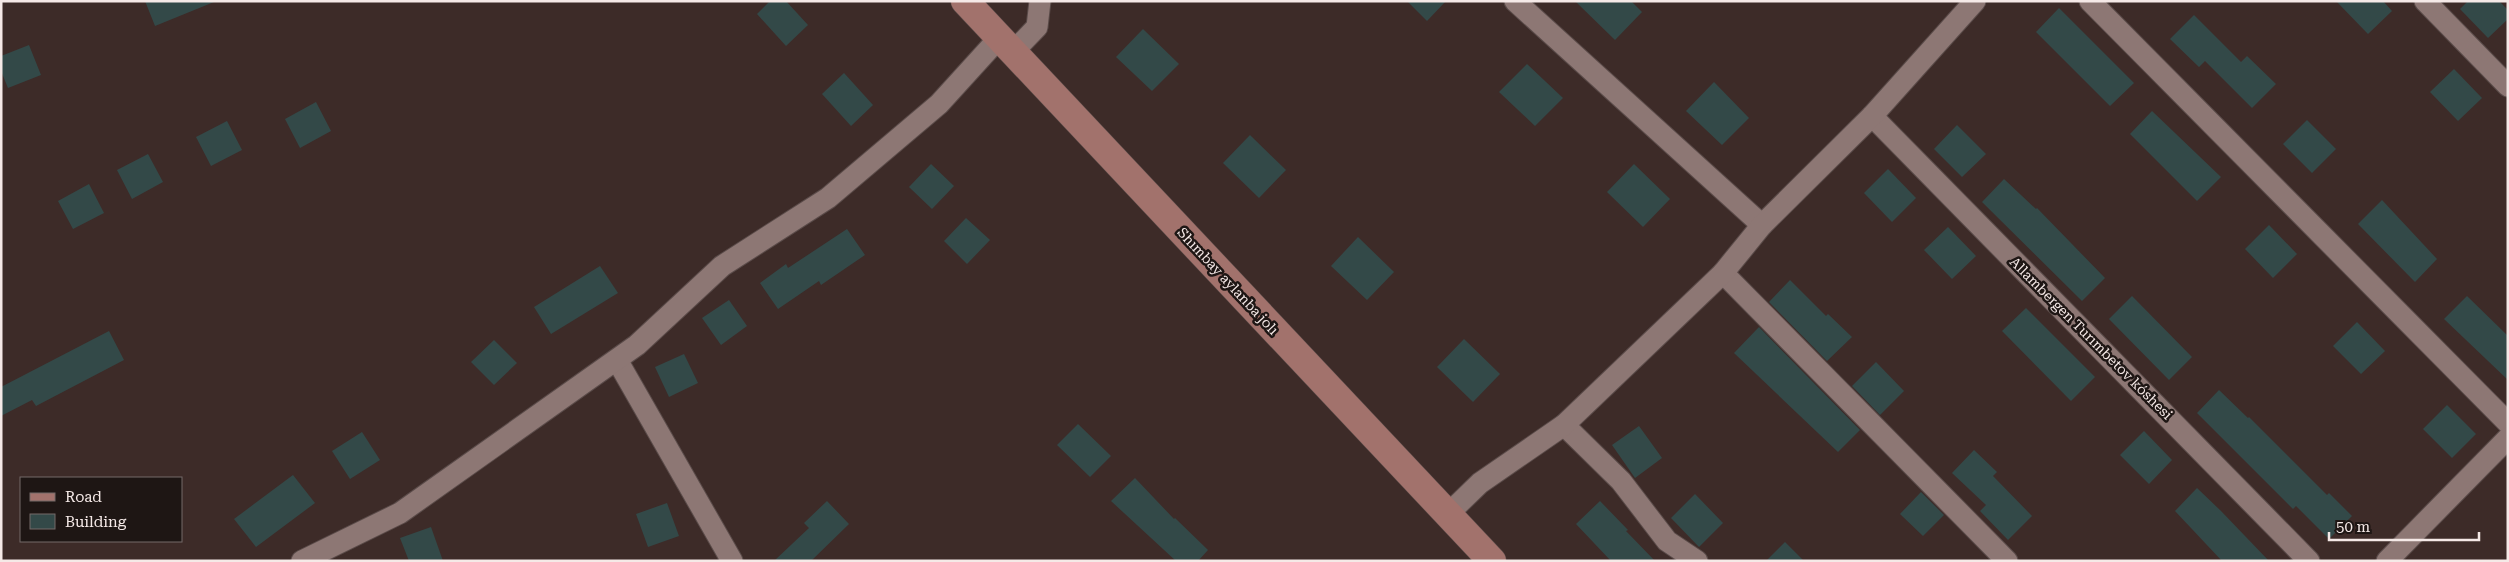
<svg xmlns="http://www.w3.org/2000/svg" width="2509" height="562" font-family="'Roboto Serif',serif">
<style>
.building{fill:#334948}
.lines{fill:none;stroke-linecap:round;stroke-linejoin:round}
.street-casing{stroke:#5a4b49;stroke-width:23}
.secondary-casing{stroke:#5a4b49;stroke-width:29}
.street{stroke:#8d7774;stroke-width:21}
.secondary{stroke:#a2726c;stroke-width:28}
.labels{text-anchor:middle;stroke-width:5;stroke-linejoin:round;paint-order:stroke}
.street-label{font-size:14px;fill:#f5e9e7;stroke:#1e1614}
</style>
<rect width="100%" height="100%" fill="#3d2b28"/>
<g class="building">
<polygon points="145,1 214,1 214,2 155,26"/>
<polygon points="770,1 786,1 808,25 786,46 757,14"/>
<polygon points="1407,1 1446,1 1427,21"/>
<polygon points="1575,1 1631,1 1642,12 1615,40"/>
<polygon points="2336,1 2383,1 2392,11 2368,34"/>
<polygon points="2468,1 2499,1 2508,10 2508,19 2488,38 2460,9"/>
<polygon points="2059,8 2134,83 2110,106 2036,32"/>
<polygon points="2194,15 2241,62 2247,56 2276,84 2252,108 2205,61 2199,67 2170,39"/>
<polygon points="1143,29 1179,64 1152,91 1116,57"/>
<polygon points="29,45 41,75 8,88 1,71 1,56"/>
<polygon points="1527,64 1563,98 1535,126 1499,92"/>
<polygon points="2454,69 2482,98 2458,121 2430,92"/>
<polygon points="844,73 873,105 851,126 822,94"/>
<polygon points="1714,82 1749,118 1722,145 1686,111"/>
<polygon points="316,102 331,131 300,148 285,119"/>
<polygon points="2152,111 2221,177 2197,201 2130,134"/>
<polygon points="2307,120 2336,149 2312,173 2283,144"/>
<polygon points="227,121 242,150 211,166 196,137"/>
<polygon points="1957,125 1986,154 1962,177 1934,149"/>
<polygon points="1250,135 1286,170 1259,198 1223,163"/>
<polygon points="148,154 163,182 132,199 117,170"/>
<polygon points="931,164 954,186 932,209 909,187"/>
<polygon points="1634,164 1670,199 1643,227 1607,192"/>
<polygon points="1888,169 1916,198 1892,222 1864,193"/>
<polygon points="2004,179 2036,209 2037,208 2105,278 2082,301 1982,202"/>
<polygon points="89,184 104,213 73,229 58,201"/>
<polygon points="2382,200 2437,259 2415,282 2358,224"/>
<polygon points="966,218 990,240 967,264 944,241"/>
<polygon points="2269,225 2297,254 2273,278 2245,249"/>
<polygon points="1948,227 1976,256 1952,279 1924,250"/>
<polygon points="847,229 865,255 821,285 819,281 778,309 760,283 786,264 788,268"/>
<polygon points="1358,237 1394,272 1367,300 1331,266"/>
<polygon points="600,266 618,293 551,334 534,307"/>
<polygon points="1790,280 1826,316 1828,314 1852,337 1827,361 1769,302"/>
<polygon points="2132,296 2192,357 2169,380 2109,319"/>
<polygon points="2467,296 2508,336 2508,380 2444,319"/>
<polygon points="729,300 747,326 721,345 702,318"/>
<polygon points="2026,308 2095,377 2071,401 2002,331"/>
<polygon points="2357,322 2385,351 2361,374 2333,346"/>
<polygon points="1759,327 1860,430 1838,452 1734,353"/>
<polygon points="109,331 124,360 36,406 32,400 1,416 1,387"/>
<polygon points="1464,339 1500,374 1473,402 1437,367"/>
<polygon points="494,340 517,363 494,385 471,362"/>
<polygon points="684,354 698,383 669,397 655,367"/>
<polygon points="1876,362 1904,391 1880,415 1852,386"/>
<polygon points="2219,390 2248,418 2249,417 2327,495 2329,493 2352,516 2329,539 2296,506 2293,509 2197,413"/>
<polygon points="2447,405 2476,434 2452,458 2423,429"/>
<polygon points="1078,424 1111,456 1090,477 1057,445"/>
<polygon points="1639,426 1662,458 1635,478 1612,445"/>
<polygon points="2144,431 2172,460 2149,484 2120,455"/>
<polygon points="362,432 380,460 350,479 332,451"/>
<polygon points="1974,450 1997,472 1993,476 2032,516 2008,540 1980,511 1986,505 1952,473"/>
<polygon points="293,475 315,503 256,547 234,519"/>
<polygon points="1135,478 1174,519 1175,518 1208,550 1198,561 1176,561 1111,501"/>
<polygon points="2197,488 2221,511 2269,561 2222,561 2175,511"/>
<polygon points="1921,492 1944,515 1923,536 1900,514"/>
<polygon points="1695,494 1723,523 1699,547 1671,518"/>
<polygon points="827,501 849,524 811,561 774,561 809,528 804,523"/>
<polygon points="1600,501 1628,530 1626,531 1655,561 1611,561 1576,524"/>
<polygon points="667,503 679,536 648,547 636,514"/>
<polygon points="431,527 443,561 409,561 400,538"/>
<polygon points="1785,542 1804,561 1766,561"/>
</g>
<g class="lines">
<defs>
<g id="street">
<polyline points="1515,1 1762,225"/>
<polyline points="2090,1 2508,423"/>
<polyline points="2425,1 2508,86"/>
<polyline points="1012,53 1037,27 1040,1"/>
<polyline points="1872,116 2309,561"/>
<polyline points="1723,273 2007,561"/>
<polyline points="617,360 732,561"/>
<polyline points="1564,425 1621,481 1667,541 1697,561"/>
<polyline points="1448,514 1480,483 1564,425 1723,273 1762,225 1872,116 1975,1"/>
<polyline points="302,561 400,513 637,345 722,266 828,198 939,104 999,38"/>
<polyline points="2387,561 2508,438"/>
</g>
<polyline id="secondary" points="965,1 1492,561"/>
</defs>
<use href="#street" class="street-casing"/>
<use href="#secondary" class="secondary-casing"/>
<use href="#street" class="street"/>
<use href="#secondary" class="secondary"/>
</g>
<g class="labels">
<g class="street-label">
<text transform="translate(1228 281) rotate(47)" y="5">Shımbay aylanba jolı</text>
<text transform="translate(2091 338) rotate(45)" y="5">Allambergen Turımbetov kóshesi</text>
</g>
</g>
<rect width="2509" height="562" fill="none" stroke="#f5e9e7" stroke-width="5"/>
<rect x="20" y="477" width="162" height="65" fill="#1e1614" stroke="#746a68"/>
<rect x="30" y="493" width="25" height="8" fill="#a2726c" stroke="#746a68"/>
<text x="65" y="502" font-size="15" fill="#f5e9e7">Road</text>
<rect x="30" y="514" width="25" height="15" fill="#334948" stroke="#746a68"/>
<text x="65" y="527" font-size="15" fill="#f5e9e7">Building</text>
<path d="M2329 532v8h150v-8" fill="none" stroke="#f5e9e7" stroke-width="2.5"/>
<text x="2336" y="532" font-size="15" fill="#f5e9e7" stroke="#1e1614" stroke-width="4" paint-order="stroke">50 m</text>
</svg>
